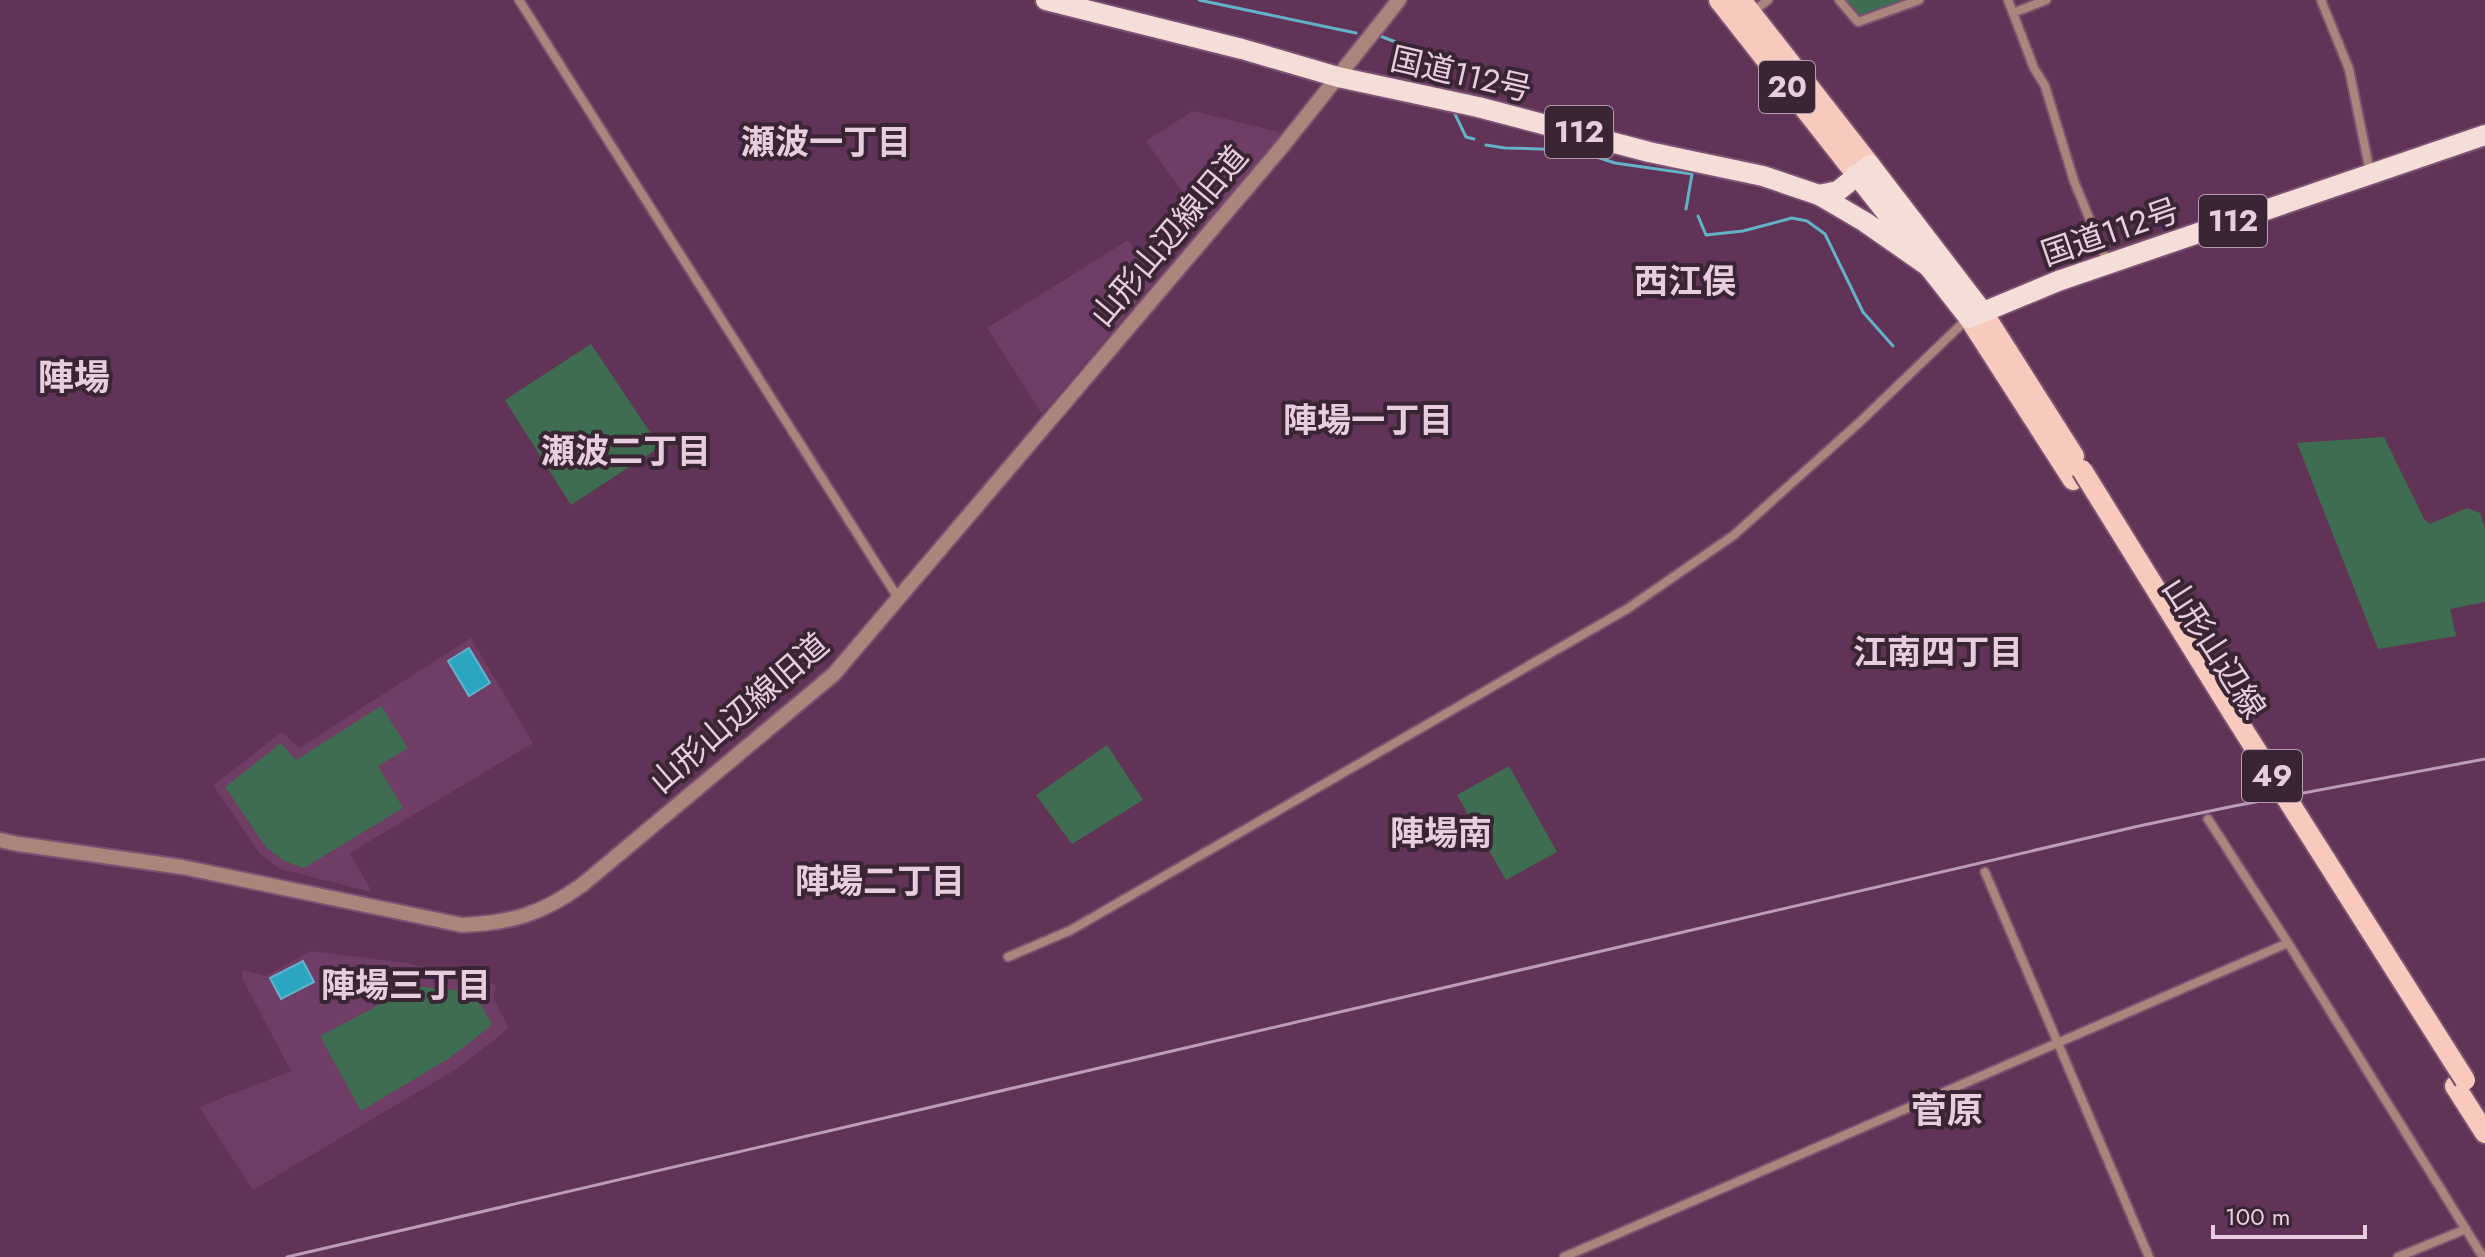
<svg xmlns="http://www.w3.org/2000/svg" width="2485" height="1257" font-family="Jost,'Noto Sans JP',sans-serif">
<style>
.built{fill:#6f3d65}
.green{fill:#3f6d51}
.water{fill:#2ca6c0;stroke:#64b1ca;stroke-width:2}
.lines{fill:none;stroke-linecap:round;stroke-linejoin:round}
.stream{stroke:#64b1ca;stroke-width:3}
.minor-casing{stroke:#7c5272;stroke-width:12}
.tertiary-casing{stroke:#7c5272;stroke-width:18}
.primary-casing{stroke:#7c5272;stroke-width:24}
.trunk-casing{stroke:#7c5272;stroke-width:24}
.minor{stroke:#ab857b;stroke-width:8}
.tertiary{stroke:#ab857b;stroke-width:14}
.primary{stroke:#f8cabe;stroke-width:20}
.trunk{stroke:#f5ded8;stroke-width:20}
.rail{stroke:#bd9cb5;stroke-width:3}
.primary-bridge-casing{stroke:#7c5272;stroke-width:24;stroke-linecap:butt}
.primary-bridge{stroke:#f8cabe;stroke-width:20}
.labels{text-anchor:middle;stroke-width:8;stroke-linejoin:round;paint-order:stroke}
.shield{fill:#392534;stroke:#b49aac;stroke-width:2}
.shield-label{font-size:30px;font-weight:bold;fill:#e8cce0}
.street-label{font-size:32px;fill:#e8cce0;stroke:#392534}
.neighbourhood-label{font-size:34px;font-weight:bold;fill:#e8cce0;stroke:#392534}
.quarter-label{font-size:36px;font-weight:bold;fill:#e8cce0;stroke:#392534}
</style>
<rect width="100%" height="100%" fill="#613457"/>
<g class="built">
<polygon points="1193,111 1283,133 1206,225 1146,141"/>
<polygon points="1128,240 1155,281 1042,414 987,328"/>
<polygon points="471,638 533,743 350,853 372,892 280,869 260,854 213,785 282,732 299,748"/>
<polygon points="310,951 407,963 491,983 496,986 493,998 509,1028 458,1068 253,1190 199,1107 291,1071 242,978 242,970 266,976"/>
</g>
<g class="green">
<polygon points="1839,0 1919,0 1858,22"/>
<polygon points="591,344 660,447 571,505 505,400"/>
<polygon points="2384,437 2424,519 2430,524 2467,508 2480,513 2485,529 2485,602 2450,609 2456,636 2378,649 2297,443"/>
<polygon points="381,706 408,748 378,766 403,808 304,868 284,861 266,847 225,787 281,743 296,760"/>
<polygon points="1107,745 1143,800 1072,844 1036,795"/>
<polygon points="1509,766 1557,852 1506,880 1457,795"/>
<polygon points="415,986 474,992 492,1025 448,1059 361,1111 320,1036"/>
</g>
<g class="water">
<polygon points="469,648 490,683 469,696 448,661"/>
<polygon points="303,961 314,982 281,999 270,978"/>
</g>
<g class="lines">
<g class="stream">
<polyline points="1199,0 1356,33"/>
<polyline points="1380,36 1430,55 1439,63"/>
<polyline points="1455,114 1466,137 1474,139"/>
<polyline points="1486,145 1505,148 1575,150 1615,163 1692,174 1686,209"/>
<polyline points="1698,216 1706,235 1743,231 1792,218 1807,221 1825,234 1863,312 1893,346"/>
</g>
<defs>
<g id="minor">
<polyline points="519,0 898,598"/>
<polyline points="1839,0 1858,22 1919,0"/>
<polyline points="2008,0 2034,68 2045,86 2074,181 2108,264"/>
<polyline points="2321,0 2349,69 2370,172"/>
<polyline points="1752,12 1768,0"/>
<polyline points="2013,13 2046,0"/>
<polyline points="2208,819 2288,943 2483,1257"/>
<polyline points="1985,872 2149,1257"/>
<polyline points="1008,957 1071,930 1627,609 1734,535 1862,420 1968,318"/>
<polyline points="1564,1257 2288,943"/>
<polyline points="2398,1257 2466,1229"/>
</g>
<path id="tertiary" d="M 0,840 L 18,844 L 182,867 L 462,925 C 511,923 542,914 582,885 L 834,674 L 1281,148 L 1399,0"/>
<g id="primary">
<polyline points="1719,0 1856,174"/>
<polyline points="1741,0 1870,165"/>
<polyline points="1982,311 2074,456"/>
<polyline points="1969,318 2073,480"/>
<polyline points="2455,1086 2485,1133"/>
</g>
<g id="trunk">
<polyline points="1046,0 1242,49 1338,77 1478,107 1649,152 1763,176 1819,195 1865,222 1928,266"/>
<polyline points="1856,174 1969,318 2058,281 2485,135"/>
<polyline points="1819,195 1838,191 1870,165 1982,311"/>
</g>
</defs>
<use href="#minor" class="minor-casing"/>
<use href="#tertiary" class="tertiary-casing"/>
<use href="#primary" class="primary-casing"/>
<use href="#trunk" class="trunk-casing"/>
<use href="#minor" class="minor"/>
<use href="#tertiary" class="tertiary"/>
<use href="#primary" class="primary"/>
<use href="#trunk" class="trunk"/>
<polyline class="rail" points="287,1257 2139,826 2234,806 2485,759"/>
<defs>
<polyline id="primary-bridge" points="2082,470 2232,712 2465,1080"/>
</defs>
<use href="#primary-bridge" class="primary-bridge-casing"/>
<use href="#primary-bridge" class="primary-bridge"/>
</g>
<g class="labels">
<g class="shield">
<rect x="1759" y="61" width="56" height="52" rx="6"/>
<rect x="1545" y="106" width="68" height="52" rx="6"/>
<rect x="2199" y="195" width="68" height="52" rx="6"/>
<rect x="2242" y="750" width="60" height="52" rx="6"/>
</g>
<g class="shield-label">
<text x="1787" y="97">20</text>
<text x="1579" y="142">112</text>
<text x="2233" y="231">112</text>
<text x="2272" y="786">49</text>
</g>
<g class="street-label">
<text transform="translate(1461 74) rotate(13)" y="11">国道112号</text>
<text transform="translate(2110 232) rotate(-19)" y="11">国道112号</text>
<text transform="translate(1169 236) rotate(-50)" y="11">山形山辺線旧道</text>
<text transform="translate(2214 648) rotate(57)" y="11">山形山辺線</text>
<text transform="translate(739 713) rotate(-41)" y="11">山形山辺線旧道</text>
</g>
<g class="neighbourhood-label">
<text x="826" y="154">瀬波一丁目</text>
<text x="1685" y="293">西江俣</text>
<text x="1368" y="432">陣場一丁目</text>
<text x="626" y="463">瀬波二丁目</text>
<text x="1938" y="664">江南四丁目</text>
<text x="1441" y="845">陣場南</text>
<text x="880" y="893">陣場二丁目</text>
<text x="406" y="997">陣場三丁目</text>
</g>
<g class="quarter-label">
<text x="74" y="390">陣場</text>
<text x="1947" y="1123">菅原</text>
</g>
</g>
<path d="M2213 1225v12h152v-12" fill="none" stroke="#e8cce0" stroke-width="4"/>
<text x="2225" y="1225" font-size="24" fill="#e8cce0" stroke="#392534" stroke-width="6" paint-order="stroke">100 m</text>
</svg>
